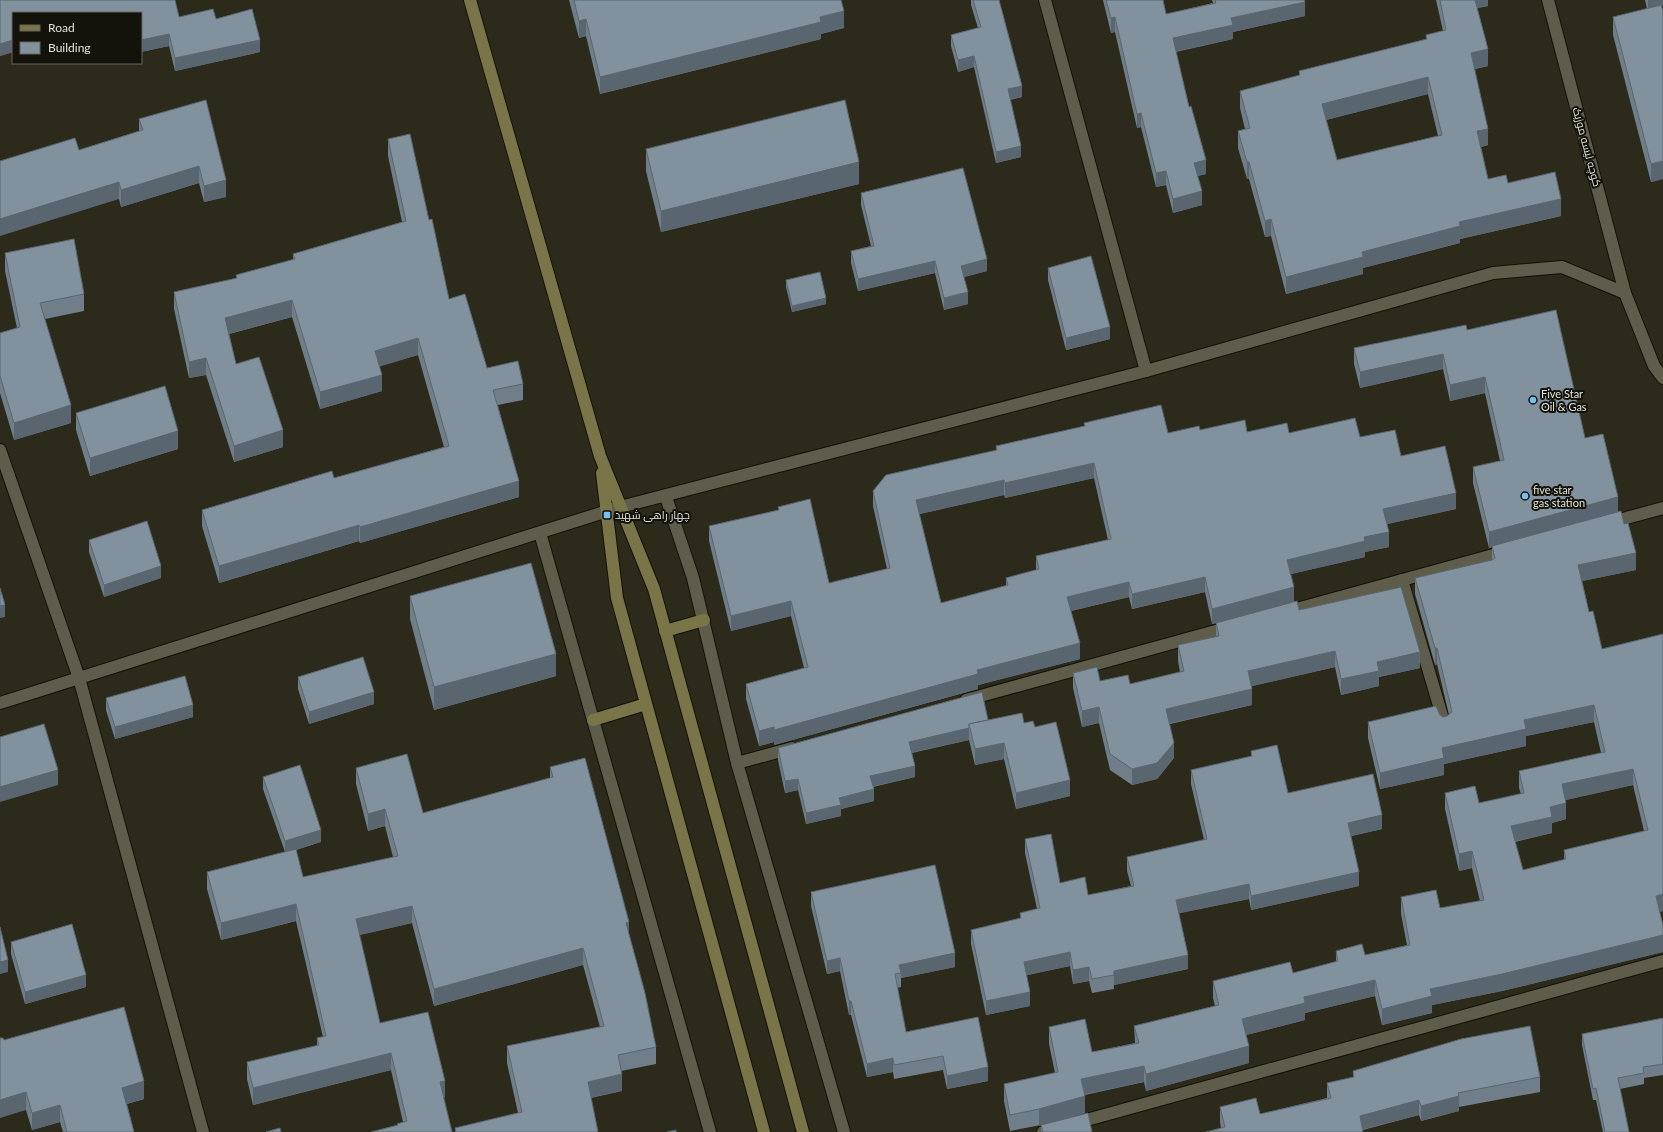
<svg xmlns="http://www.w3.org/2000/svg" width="1663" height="1132" font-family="Lato,Cairo,sans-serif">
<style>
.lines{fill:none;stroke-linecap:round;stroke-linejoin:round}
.street-casing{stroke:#141205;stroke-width:14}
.secondary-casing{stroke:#141205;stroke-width:14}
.street{stroke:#5e5d4c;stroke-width:12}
.secondary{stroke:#797549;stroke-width:12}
.wall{fill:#6f7e88;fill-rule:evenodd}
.shaded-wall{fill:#5a666f}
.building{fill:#81929e;stroke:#5a666f;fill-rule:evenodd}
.poi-dot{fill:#72c1f5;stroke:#13120b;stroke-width:1.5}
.labels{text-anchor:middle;stroke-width:4;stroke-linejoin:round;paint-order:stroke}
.street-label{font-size:11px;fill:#e2e1d8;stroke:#13120b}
.poi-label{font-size:11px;fill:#e2e1d8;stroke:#13120b;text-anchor:start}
</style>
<rect width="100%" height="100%" fill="#2b2a1b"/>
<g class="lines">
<defs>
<g id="street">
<polyline points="1045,0 1146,371"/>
<polyline points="1548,0 1625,293 1654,366 1663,378"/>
<polyline points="0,450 79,678 203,1132"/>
<polyline points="666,497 693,578 737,763 844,1132"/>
<polyline points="1608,523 1663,508"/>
<polyline points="540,533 710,1132"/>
<polyline points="1402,580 1445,726"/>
<polyline points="1282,613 1508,551"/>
<polyline points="966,700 1230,627"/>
<polyline points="0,703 620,507 1146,371 1493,273 1562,267 1625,293"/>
<polyline points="737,763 792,748"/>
<polyline points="1043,1132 1663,961"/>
</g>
<g id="secondary">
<polyline points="470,0 600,456 654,589 803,1132"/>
<polyline points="602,473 617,598 764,1132"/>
<polyline points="665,631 704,620"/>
<polyline points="593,720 646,704"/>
</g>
</defs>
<use href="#street" class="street-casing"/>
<use href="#secondary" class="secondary-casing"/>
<use href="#street" class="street"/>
<use href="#secondary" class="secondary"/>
</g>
<g class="wall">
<polygon points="0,0 175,0 179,17 213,9 216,19 252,9 260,40 260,52 175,71 169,46 141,52 141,13 13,13 13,52 0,56"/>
<polygon points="569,0 841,0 844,28 821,34 821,39 600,94 586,36 579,38"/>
<polygon points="971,0 999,0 1022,97 1010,100 1021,157 996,163 974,67 958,72 951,46 951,35 978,28 971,5"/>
<polygon points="1103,0 1163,0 1166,14 1213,3 1212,0 1304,0 1305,16 1233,32 1233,39 1176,52 1189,107 1206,174 1197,176 1202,205 1173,213 1166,185 1156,187 1141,127 1137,128 1115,32 1111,33"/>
<path d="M 1436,0 L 1488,0 L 1488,6 L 1477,8 L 1488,66 L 1475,69 L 1488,145 L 1481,147 L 1488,179 L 1508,183 L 1561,216 L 1460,239 L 1460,243 L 1363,268 L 1363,274 L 1286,294 L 1271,236 L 1265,237 L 1249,179 L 1247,179 L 1238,148 L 1238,131 L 1245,129 L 1240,108 L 1240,91 L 1299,76 L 1299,71 L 1426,40 L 1426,35 L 1443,31 ZM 1428,94 L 1438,136 L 1337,160 L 1326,120 Z"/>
<polygon points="1645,0 1663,0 1663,6 1662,6 1663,11 1663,179 1651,182 1613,35 1613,17 1647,9"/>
<polygon points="206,100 226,197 204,202 199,183 121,207 119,199 79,150 139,131 139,119"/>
<polygon points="388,139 429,220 449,299 487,368 523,384 523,400 498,405 519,497 360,543 359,541 219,583 202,526 202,510 334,478 444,447 418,355 379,366 382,391 320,409 292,317 229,334 236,364 283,447 234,462 206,375 189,378 174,309 174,292 236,279 236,275 293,260 293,254 402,222 388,156"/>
<polygon points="646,149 859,184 661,232 646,171"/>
<polygon points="861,193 987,271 964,277 968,304 944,310 935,273 858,291 851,263 851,251 871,246 861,205"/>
<polygon points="5,253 84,294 84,311 45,319 71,423 14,440 0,393 0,333 17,328 5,271"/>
<polygon points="1048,268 1110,339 1066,350 1048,280"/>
<polygon points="786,280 826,304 792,312 786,287"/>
<path d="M 1467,330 L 1585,438 L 1618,512 L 1636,570 L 1582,581 L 1589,612 L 1602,649 L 1663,634 L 1663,911 L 1660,912 L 1663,926 L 1663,952 L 1502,991 L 1432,1005 L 1432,1013 L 1382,1025 L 1375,996 L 1305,1013 L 1305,1020 L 1246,1035 L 1249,1063 L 1146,1091 L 1144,1082 L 1085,1095 L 1085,1113 L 1060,1120 L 1092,1132 L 1041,1132 L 1041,1125 L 1010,1131 L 1004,1101 L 1004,1084 L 1055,1073 L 1049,1044 L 1049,1027 L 1092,1052 L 1135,1043 L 1134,1026 L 1215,1006 L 1213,998 L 1213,981 L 1293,973 L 1336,962 L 1336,951 L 1365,955 L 1407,945 L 1401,914 L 1401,897 L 1440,908 L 1480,901 L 1472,868 L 1459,871 L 1445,809 L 1445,793 L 1479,803 L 1521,794 L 1519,788 L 1519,771 L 1601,753 L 1594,722 L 1526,736 L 1526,746 L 1444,764 L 1444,775 L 1380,789 L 1368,738 L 1368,722 L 1440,715 L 1443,717 L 1447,716 L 1449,715 L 1437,664 L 1435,665 L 1415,594 L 1415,578 L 1492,560 L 1492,547 L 1489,548 L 1473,483 L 1473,467 L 1500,461 L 1485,393 L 1450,401 L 1443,369 L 1360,388 L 1354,364 L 1354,348 ZM 1633,785 L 1644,831 L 1564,850 L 1564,860 L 1523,870 L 1515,842 L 1552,833 L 1552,823 L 1566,819 L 1565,800 Z"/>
<polygon points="76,413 178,449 90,476 76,430"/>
<path d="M 1084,423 L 1168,433 L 1200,430 L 1289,433 L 1360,437 L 1401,456 L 1456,509 L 1387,524 L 1389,547 L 1365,552 L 1365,557 L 1291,574 L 1294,602 L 1299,610 L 1420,668 L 1379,677 L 1379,686 L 1341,695 L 1335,667 L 1252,686 L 1252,705 L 1170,724 L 1174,758 L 1157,779 L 1132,785 L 1110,770 L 1099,723 L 1082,727 L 1073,688 L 1073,673 L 1100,681 L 1130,684 L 1180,672 L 1178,661 L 1178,645 L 1216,637 L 1216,623 L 1212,624 L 1205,592 L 1132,609 L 1129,597 L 1071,611 L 1080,659 L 978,685 L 978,689 L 774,745 L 774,742 L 759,746 L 746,699 L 746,684 L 804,668 L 791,616 L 731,631 L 709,541 L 709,526 L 778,510 L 778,507 L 829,583 L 887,569 L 873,506 L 873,491 L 996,451 L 996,446 L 1084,426 ZM 1094,478 L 1108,540 L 1036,556 L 1036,570 L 1006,578 L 1006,586 L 941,603 L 919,514 L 1004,495 L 1005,498 Z"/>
<polygon points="89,540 161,578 104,597 89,552"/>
<polygon points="410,596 556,676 434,710 410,619"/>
<polygon points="298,677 374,704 309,724 298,689"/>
<polygon points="106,698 193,717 115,739 106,710"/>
<polygon points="988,720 1024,723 1035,727 1070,796 1016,809 1004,759 975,765 969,740 912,753 915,777 873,787 874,801 841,809 841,816 806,824 798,790 785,793 778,760 778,748"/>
<polygon points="1251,751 1288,793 1382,829 1351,836 1359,886 1251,910 1249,899 1179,913 1188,969 1114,985 1114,989 1092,993 1089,981 1073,984 1070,966 1026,975 1030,1006 986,1015 971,944 971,930 1020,918 1020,913 1037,909 1025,853 1025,839 1060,883 1088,895 1131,886 1127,871 1127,857 1204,840 1191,784 1191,770 1251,756"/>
<polygon points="550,767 629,936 656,1047 656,1064 621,1071 622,1091 591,1098 598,1132 455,1132 455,1128 518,1113 507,1063 507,1046 600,1027 583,965 434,1006 412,923 359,935 380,1023 445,1097 443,1098 452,1132 397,1126 397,1124 403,1122 391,1070 253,1105 247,1079 247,1062 317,1046 317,1038 323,1037 296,921 221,940 207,889 207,872 285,852 263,789 263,777 321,842 296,850 303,877 393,857 385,826 368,831 356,784 356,768 423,813 550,778"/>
<polygon points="811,892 955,967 901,978 901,987 897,988 906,1032 988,1081 947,1089 943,1070 894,1079 893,1072 867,1077 851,1015 849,1015 840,971 827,974 811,906"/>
<polygon points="11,942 86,987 25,1004 11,954"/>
<polygon points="1663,1018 1663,1075 1644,1078 1644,1084 1620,1089 1629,1132 1603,1132 1596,1100 1593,1100 1582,1045 1582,1034"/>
<polygon points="4,1040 144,1099 127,1104 134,1132 63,1132 60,1122 32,1130 26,1110"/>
<polygon points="1353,1071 1540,1077 1540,1092 1459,1107 1459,1111 1421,1121 1419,1115 1363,1130 1221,1128 1220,1122 1220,1107 1260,1114 1327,1098 1327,1083 1353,1077"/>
</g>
<g class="shaded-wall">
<polygon points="1473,0 1488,0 1488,6 1473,9"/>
<polygon points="1648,0 1663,0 1663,6 1648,10"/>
<polygon points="1305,2 1305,16 1233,32 1233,39 1173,52 1173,38 1231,18"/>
<polygon points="844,11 844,28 821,34 821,39 600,94 600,77 820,17"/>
<polygon points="1115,17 1115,32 1111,33 1111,18"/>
<polygon points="586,19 586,36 579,38 579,21"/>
<polygon points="169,34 169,46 141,52 141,40"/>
<polygon points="13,40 13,52 0,56 0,44"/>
<polygon points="260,40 260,52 175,71 175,58"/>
<polygon points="1488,49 1488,66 1471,70 1471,53"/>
<polygon points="974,56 974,67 958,72 958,60"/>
<polygon points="1428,77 1428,94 1322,121 1322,104"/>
<polygon points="1022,86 1022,97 1008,100 1008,89"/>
<polygon points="1141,113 1141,127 1137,128 1137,114"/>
<polygon points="1488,129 1488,145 1477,148 1477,131"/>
<polygon points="1021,146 1021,157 996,163 996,152"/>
<polygon points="1206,160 1206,174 1194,177 1194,163"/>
<polygon points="1663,161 1663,179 1651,182 1651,164"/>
<polygon points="859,162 859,184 661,232 661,211"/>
<rect x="1247" y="162" width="2" height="17"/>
<polygon points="199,166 199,183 121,207 121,190"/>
<polygon points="1166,171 1166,185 1156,187 1156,173"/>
<polygon points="226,180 226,197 204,202 204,186"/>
<polygon points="119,182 119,199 0,236 0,219"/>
<polygon points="1202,191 1202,205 1173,213 1173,199"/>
<polygon points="1561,199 1561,216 1460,239 1460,243 1363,268 1363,274 1286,294 1286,277 1362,252 1459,222"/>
<polygon points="1271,219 1271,236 1265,237 1265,221"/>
<polygon points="987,259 987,271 961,278 961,266"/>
<polygon points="935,261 935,273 858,291 858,279"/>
<polygon points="968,292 968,304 944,310 944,298"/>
<polygon points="826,298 826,304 792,312 792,306"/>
<polygon points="292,300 292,317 225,335 225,318"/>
<polygon points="1110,327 1110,339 1066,350 1066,338"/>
<polygon points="418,338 418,355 375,368 375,351"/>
<polygon points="1443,354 1443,369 1360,388 1360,372"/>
<polygon points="206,358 206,375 189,378 189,362"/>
<polygon points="382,375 382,391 320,409 320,392"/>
<polygon points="1485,377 1485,393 1450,401 1450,385"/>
<polygon points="71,405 71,423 14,440 14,423"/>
<polygon points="283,430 283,447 234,462 234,446"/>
<polygon points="178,431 178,449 90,476 90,458"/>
<polygon points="1094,463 1094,478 1005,498 1005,483"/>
<polygon points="1004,480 1004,495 916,515 916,500"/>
<polygon points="519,481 519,497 360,543 360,527"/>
<polygon points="1456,493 1456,509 1383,525 1383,509"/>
<polygon points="1618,497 1618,513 1489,548 1489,532"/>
<polygon points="359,525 359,541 219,583 219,566"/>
<polygon points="1389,532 1389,547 1365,552 1365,557 1287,575 1287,560 1364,537"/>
<polygon points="1636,553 1636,570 1578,582 1578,565"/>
<polygon points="161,566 161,578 104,597 104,585"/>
<polygon points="1205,577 1205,592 1132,609 1132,594"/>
<polygon points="1129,582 1129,597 1067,612 1067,597"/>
<polygon points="1294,587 1294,602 1212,624 1212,609"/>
<polygon points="791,601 791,616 731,631 731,616"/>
<polygon points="5,605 5,617 0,618 0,606"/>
<polygon points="1080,643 1080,659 978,685 978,689 774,745 774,730 977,670"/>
<polygon points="1435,648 1437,648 1437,664 1435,665"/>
<polygon points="1335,651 1335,667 1248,687 1248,671"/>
<polygon points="1420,652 1420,668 1379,677 1379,686 1341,695 1341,679 1377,662"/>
<polygon points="556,654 556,676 434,710 434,687"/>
<polygon points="1252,689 1252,705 1166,724 1166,709"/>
<polygon points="374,692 374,704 309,724 309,712"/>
<polygon points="193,705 193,717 115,739 115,727"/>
<polygon points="1594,705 1594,722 1526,736 1526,746 1444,764 1444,775 1380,789 1380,773 1442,748 1524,720"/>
<polygon points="1099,707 1099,723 1082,727 1082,711"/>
<polygon points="774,727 774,742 759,746 759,731"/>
<polygon points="969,728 969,740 909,753 909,742"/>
<polygon points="1004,743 1004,759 975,765 975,749"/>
<polygon points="1174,743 1174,758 1157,779 1132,785 1132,769"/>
<polygon points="915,766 915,777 870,787 870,776"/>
<polygon points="1633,769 1633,785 1562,801 1562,784"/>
<polygon points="58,770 58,785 0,802 0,787"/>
<polygon points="798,779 798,790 785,793 785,781"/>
<polygon points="1070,780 1070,796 1016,809 1016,793"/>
<polygon points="874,789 874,801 841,809 841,816 806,824 806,813 839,798"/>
<polygon points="1566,803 1566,819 1552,823 1552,833 1511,842 1511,826 1550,807"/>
<polygon points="385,809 385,826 368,831 368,814"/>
<polygon points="1382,815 1382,829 1348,837 1348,823"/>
<polygon points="321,830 321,842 285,853 285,841"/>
<polygon points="1472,851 1472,868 1459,871 1459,854"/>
<polygon points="1359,872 1359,886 1251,910 1251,896"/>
<polygon points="1249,884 1249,899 1176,914 1176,900"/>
<polygon points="1663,894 1663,911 1656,913 1656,896"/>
<polygon points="296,904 296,921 221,940 221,923"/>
<polygon points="412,906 412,923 356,936 356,919"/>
<polygon points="629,922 629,938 626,923"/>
<polygon points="1663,935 1663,952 1502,991 1432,1005 1432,1013 1382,1025 1382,1009 1430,989"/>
<polygon points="583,948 583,965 434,1006 434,989"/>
<polygon points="1070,952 1070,966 1024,976 1024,962"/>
<polygon points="955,953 955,967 901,978 901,973 899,965"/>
<polygon points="1188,955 1188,969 1114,985 1114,971"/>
<polygon points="840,958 840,971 827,974 827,961"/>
<polygon points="8,960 8,972 0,974 0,962"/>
<polygon points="1089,967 1089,981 1073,984 1073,970"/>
<polygon points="86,975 86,987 25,1004 25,992"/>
<polygon points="1375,980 1375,996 1305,1013 1305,1020 1242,1036 1242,1019 1304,997"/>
<polygon points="1030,992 1030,1006 986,1015 986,1001"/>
<rect x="849" y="1001" width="2" height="14"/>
<polygon points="1249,1046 1249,1063 1146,1091 1146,1074"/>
<polygon points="391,1053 391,1070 253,1105 253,1088"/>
<polygon points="893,1058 893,1072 867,1077 867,1064"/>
<polygon points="1144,1066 1144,1082 1081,1095 1081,1079"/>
<polygon points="988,1067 988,1081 947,1089 947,1076"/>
<polygon points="622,1074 622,1091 588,1098 588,1082"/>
<polygon points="144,1081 144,1099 122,1105 122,1088"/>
<polygon points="445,1081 445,1097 440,1099 440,1082"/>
<polygon points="26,1092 26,1110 0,1118 0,1100"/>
<polygon points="1085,1096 1085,1113 1039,1126 1039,1109"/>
<polygon points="1459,1096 1459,1111 1421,1121 1421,1106"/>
<polygon points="1419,1100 1419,1115 1360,1130 1360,1116"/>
<polygon points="60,1105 60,1122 32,1130 32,1113"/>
</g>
<g class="building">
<polygon points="0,0 175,0 179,17 213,9 216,19 252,9 260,40 175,58 169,34 141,40 141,13 13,13 13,40 0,44"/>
<polygon points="574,0 841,0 844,11 820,17 821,22 600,77 586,19 579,21"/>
<polygon points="973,0 999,0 1022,86 1008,89 1021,146 996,152 974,56 958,60 951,35 981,27"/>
<polygon points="1106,0 1163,0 1166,14 1216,3 1215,0 1304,0 1305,2 1231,18 1233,25 1173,38 1189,107 1191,106 1206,160 1194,163 1202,191 1173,199 1166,171 1156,173 1141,113 1137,114 1115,17 1111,18"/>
<path d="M 1440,0 L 1475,0 L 1488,49 L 1471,53 L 1488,129 L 1477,131 L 1488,179 L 1506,175 L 1508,183 L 1555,172 L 1561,199 L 1459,222 L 1460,226 L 1362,252 L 1363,257 L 1286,277 L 1271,219 L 1265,221 L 1249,162 L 1247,162 L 1238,131 L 1250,128 L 1240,91 L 1300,75 L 1299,71 L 1427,39 L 1426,35 L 1446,30 ZM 1428,77 L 1442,135 L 1337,160 L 1322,104 Z"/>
<polygon points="1661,5 1663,11 1663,161 1651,164 1613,17"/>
<polygon points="206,100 226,180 204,186 199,166 121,190 119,182 0,219 0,161 75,138 79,150 143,130 139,119"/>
<polygon points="845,100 859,162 661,211 646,149"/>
<polygon points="410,134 429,220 432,219 449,299 465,294 487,368 518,361 523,384 493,390 519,481 360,527 359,525 219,566 202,510 332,471 334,478 449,446 418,338 375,351 382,375 320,392 292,300 225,318 236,364 259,357 283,430 234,446 206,358 189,362 174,292 237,278 236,275 295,259 293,254 406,221 388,139"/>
<polygon points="963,168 987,259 961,266 968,292 944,298 935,261 858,279 851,251 874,246 861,193"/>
<polygon points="74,239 84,294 40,303 71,405 14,423 0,376 0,333 20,327 5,253"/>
<polygon points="1091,256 1110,327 1066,338 1048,268"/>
<polygon points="820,272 826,298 792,306 786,280"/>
<polygon points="1556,310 1585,438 1603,434 1618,497 1489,532 1473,467 1504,460 1485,377 1450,385 1443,354 1360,372 1354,348 1466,325 1467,330"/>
<polygon points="165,386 178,431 90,458 76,413"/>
<path d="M 1161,405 L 1168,433 L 1199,426 L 1200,430 L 1245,420 L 1247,432 L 1287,423 L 1289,433 L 1355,418 L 1360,437 L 1395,430 L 1401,456 L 1445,446 L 1456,493 L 1383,509 L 1389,532 L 1364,537 L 1365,541 L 1287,560 L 1294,587 L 1212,609 L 1205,577 L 1132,594 L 1129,582 L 1067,597 L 1080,643 L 977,670 L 978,674 L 774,730 L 774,727 L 759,731 L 746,684 L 808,667 L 791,601 L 731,616 L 709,526 L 779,510 L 778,507 L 810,499 L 829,583 L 890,568 L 873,491 L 886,475 L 997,450 L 996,446 L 1085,426 L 1084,423 ZM 1094,463 L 1111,539 L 1036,556 L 1039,569 L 1006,578 L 1008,585 L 941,603 L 916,500 L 1004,480 L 1005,483 Z"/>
<path d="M 1621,511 L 1624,524 L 1628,523 L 1636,553 L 1578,565 L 1589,612 L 1593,611 L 1602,649 L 1663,634 L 1663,894 L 1656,896 L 1663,926 L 1663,935 L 1502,974 L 1430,989 L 1432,996 L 1382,1009 L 1375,980 L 1304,997 L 1305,1003 L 1242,1019 L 1249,1046 L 1146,1074 L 1144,1066 L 1081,1079 L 1085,1096 L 1039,1109 L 1010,1115 L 1004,1084 L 1058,1072 L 1049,1027 L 1085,1019 L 1092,1052 L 1139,1043 L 1134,1026 L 1219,1005 L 1213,981 L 1290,962 L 1293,973 L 1338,961 L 1336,951 L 1362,944 L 1365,955 L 1410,945 L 1401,897 L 1436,890 L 1440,908 L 1484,900 L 1472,851 L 1459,854 L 1445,793 L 1475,786 L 1479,803 L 1524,793 L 1519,771 L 1605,752 L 1594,705 L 1524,720 L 1526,729 L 1442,748 L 1444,758 L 1380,773 L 1368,722 L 1436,706 L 1440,715 L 1443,717 L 1447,716 L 1452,712 L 1437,648 L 1435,648 L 1415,578 L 1492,560 L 1495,558 L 1492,546 ZM 1633,769 L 1648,830 L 1564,850 L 1566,859 L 1523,870 L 1511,826 L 1552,817 L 1550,807 L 1566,803 L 1562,784 Z"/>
<polygon points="147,521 161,566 104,585 89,540"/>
<polygon points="531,563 556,654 434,687 410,596"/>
<polygon points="1401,587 1420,652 1377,662 1379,671 1341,679 1335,651 1248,671 1252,689 1166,709 1174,743 1157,763 1132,769 1110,754 1099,707 1082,711 1073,673 1097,667 1100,681 1128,675 1130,684 1184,671 1178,645 1219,636 1216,623 1297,601 1299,610"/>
<polygon points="0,588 5,605 0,606"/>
<polygon points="363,657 374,692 309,712 298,677"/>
<polygon points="185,676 193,705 115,727 106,698"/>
<polygon points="982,692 988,720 969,724 969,728 909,742 915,766 870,776 874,789 839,798 841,805 806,813 798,779 785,781 778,748"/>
<polygon points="1022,713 1024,723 1033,721 1035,727 1056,722 1070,780 1016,793 1004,743 975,749 969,724"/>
<polygon points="44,724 58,770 0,787 0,737"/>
<polygon points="1277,745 1288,793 1373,774 1382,815 1348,823 1359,872 1251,896 1249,884 1176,900 1188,955 1114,971 1114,975 1092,979 1089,967 1073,970 1070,952 1024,962 1030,992 986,1001 971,930 1021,918 1020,913 1040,908 1025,839 1051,834 1060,883 1085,877 1088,895 1134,886 1127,857 1207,839 1191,770 1252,756 1251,751"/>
<polygon points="407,754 423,813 553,777 550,767 585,758 629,922 626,923 645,993 656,1047 618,1055 622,1074 588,1082 598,1132 456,1132 455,1128 522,1112 507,1046 604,1026 583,948 434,989 412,906 356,919 380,1023 428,1012 445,1081 440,1082 452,1132 371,1132 398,1125 397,1124 407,1121 391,1053 253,1088 247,1062 319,1045 317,1038 326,1036 296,904 221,923 207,872 296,849 303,877 398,856 385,809 368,814 356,768"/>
<polygon points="300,765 321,830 285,841 263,777"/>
<polygon points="935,865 955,953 899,965 901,973 895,974 906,1032 978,1017 988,1067 947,1076 943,1056 894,1065 893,1058 867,1064 851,1001 849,1001 840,958 827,961 811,892"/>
<polygon points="72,924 86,975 25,992 11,942"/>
<polygon points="0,927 8,960 0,962"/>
<polygon points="124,1007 144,1081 122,1088 134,1132 67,1132 60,1105 32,1113 26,1092 0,1100 0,1038 3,1038 4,1040"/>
<polygon points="1663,1018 1663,1064 1643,1067 1644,1073 1618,1078 1629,1132 1605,1132 1596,1088 1593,1089 1582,1034"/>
<polygon points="1530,1026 1540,1077 1458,1093 1459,1096 1421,1106 1419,1100 1360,1116 1363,1132 1206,1132 1225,1127 1220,1107 1256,1098 1260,1114 1331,1098 1327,1083 1354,1077 1353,1071 1461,1039"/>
<polygon points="1088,1113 1092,1132 1043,1132 1041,1125"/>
<polygon points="280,1128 281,1132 266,1132"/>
<polygon points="676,1130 676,1132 667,1132"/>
</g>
<g class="poi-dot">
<circle cx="1533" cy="400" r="4"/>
<circle cx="1525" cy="496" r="4"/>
<rect x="603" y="511" width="8" height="8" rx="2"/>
</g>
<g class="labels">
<g class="street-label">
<text transform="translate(1587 147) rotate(75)" y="4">کوچه لیسه موزیک</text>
</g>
<g class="poi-label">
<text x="1541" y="398">Five Star<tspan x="1541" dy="13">Oil &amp; Gas</tspan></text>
<text x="1533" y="494">five star<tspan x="1533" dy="13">gas station</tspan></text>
<text x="615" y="519">چهار راهی شهید</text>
</g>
</g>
<rect x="12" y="12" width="130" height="52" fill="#13120b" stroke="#66655d"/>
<rect x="20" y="25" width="20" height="6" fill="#797549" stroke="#66655d"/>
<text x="48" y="32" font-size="12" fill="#e2e1d8">Road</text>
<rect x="20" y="42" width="20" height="12" fill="#81929e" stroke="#66655d"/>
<text x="48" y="52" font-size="12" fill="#e2e1d8">Building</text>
</svg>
